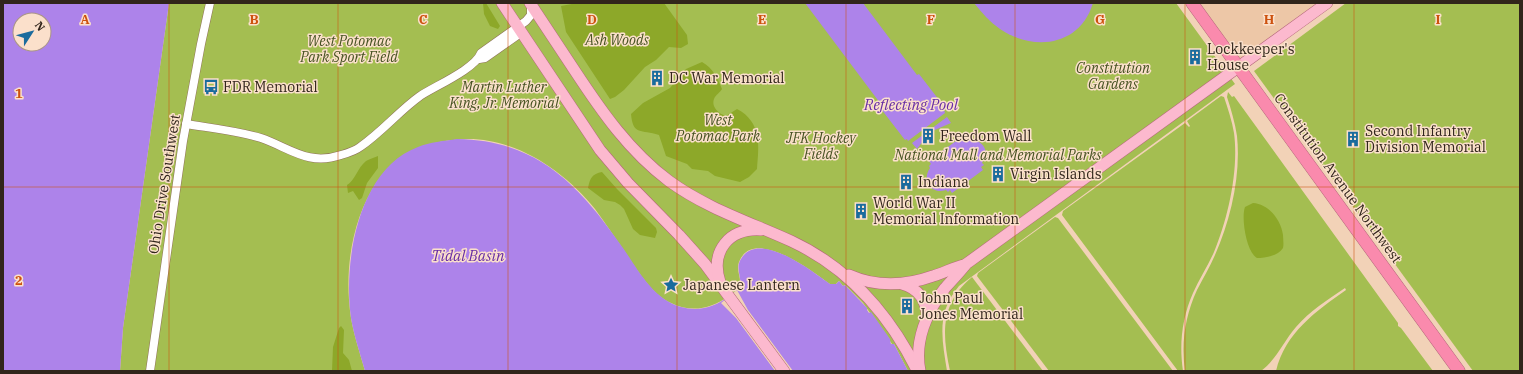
<svg xmlns="http://www.w3.org/2000/svg" width="1523" height="374" font-family="'IBM Plex Serif',serif">
<style>
.built{fill:#edc7a7}
.green{fill:#a4be51}
.forest{fill:#8da829}
.water{fill:#ad83ea;fill-rule:evenodd}
.pier{fill:#f2d2b7}
.lines{fill:none;stroke-linecap:round;stroke-linejoin:round}
.minor-casing{stroke:#90735b;stroke-width:9}
.major-casing{stroke:#b4677a;stroke-width:12}
.highway-casing{stroke:#b4677a;stroke-width:13}
.minor{stroke:#fff;stroke-width:8}
.major{stroke:#fcb9ce;stroke-width:11}
.highway{stroke:#fa8aad;stroke-width:12}
.grid{fill:none;stroke:#cd510e;stroke-width:1;stroke-opacity:0.55}
.labels{text-anchor:middle;stroke-width:3;stroke-linejoin:round;paint-order:stroke}
.park-label{font-size:14px;font-style:italic;fill:#465221;stroke:#fbe0cb}
.poi-label{font-size:14px;fill:#31251b;stroke:#fbe0cb;text-anchor:start}
.street-label{font-size:14px;fill:#31251b;stroke:#fbe0cb}
.water-label{font-size:15px;font-style:italic;fill:#672da5;stroke:#fbe0cb}
.grid-label{font-size:13px;text-anchor:middle;font-weight:bold;fill:#cd510e;stroke:#fbe0cb;stroke-width:3;stroke-linejoin:round;paint-order:stroke}
</style>
<rect width="100%" height="100%" fill="#f2d2b7"/>
<polygon class="built" points="1192,3 1326,3 1238,67"/>
<g class="green">
<path d="M 169,3 L 1176,3 L 1235,84 L 959,286 C 936,313 942,339 947,371 L 908,371 L 894,344 L 892,344 L 863,303 L 845,285 L 843,286 L 839,281 L 836,284 L 830,284 C 812,271 753,226 739,262 C 736,270 741,277 740,285 C 739,290 733,293 729,296 C 711,309 691,313 671,303 C 651,294 638,271 626,254 C 616,239 606,224 595,209 C 561,167 509,133 453,140 C 419,144 397,153 377,182 C 351,220 344,273 351,318 C 354,336 360,353 365,371 L 120,371 L 123,328 Z"/>
<polygon points="1346,3 1520,3 1520,371 1473,371 1254,71"/>
<path d="M 1228,92 L 1232,97 L 1234,96 L 1398,323 L 1398,326 L 1401,328 L 1433,371 L 1276,371 C 1285,333 1316,311 1346,290 L 1345,288 C 1327,300 1310,311 1296,327 C 1283,342 1277,359 1261,371 L 1185,371 C 1181,343 1185,316 1197,290 C 1203,278 1210,267 1215,255 C 1231,219 1241,175 1237,136 C 1235,123 1231,109 1227,97 Z"/>
<path d="M 1221,96 L 1224,97 C 1228,109 1232,121 1234,133 C 1239,170 1228,218 1214,252 C 1208,266 1199,279 1193,293 C 1182,318 1179,344 1183,371 L 1178,371 L 1062,215 L 1063,211 L 1185,123 L 1189,127 L 1190,126 L 1187,121 Z"/>
<polygon points="1055,217 1058,218 1173,371 1049,371 977,276 978,273"/>
<path d="M 972,277 L 1043,371 L 950,371 C 942,333 940,304 972,277 Z"/>
</g>
<g class="forest">
<polygon points="483,3 486,3 500,26 498,29 490,26 484,14"/>
<polygon points="577,3 664,3 687,35 688,44 681,48 669,47 656,60 645,67 624,90 615,97 610,99 566,32 561,6"/>
<path d="M 702,62 C 713,68 718,79 722,89 C 720,93 716,94 714,99 C 711,107 719,114 726,116 L 737,109 C 762,122 759,146 757,169 L 749,177 L 740,182 L 715,176 L 708,171 L 692,169 L 687,164 L 666,156 L 659,135 C 641,129 633,136 631,114 L 643,103 L 670,88 L 686,69 Z"/>
<path d="M 378,156 L 378,168 L 367,183 L 362,198 L 359,200 L 353,191 L 348,193 L 347,185 C 354,182 358,167 366,161 C 369,159 374,158 378,156 Z"/>
<path d="M 602,172 L 617,189 L 656,228 L 657,232 L 655,238 L 640,235 L 633,229 L 624,209 L 620,205 L 615,202 L 604,200 L 588,188 C 590,178 592,174 602,172 Z"/>
<path d="M 1253,203 C 1269,204 1281,220 1283,235 C 1283,239 1284,244 1283,248 C 1278,256 1265,258 1257,258 C 1246,252 1241,217 1245,207 Z"/>
<polygon points="341,326 344,330 343,353 349,360 352,371 332,371 333,347 339,328"/>
</g>
<g class="water">
<path d="M 3,3 L 169,3 L 123,328 L 120,371 L 3,371 ZM 20,20 L 44,20 L 44,44 L 20,44 Z"/>
<polygon points="805,3 863,3 917,75 919,74 946,109 944,110 945,113 908,141 907,139 905,140 878,105 880,103"/>
<path d="M 974,3 L 1093,3 C 1080,46 1034,52 1000,29 C 990,22 982,13 974,3 Z"/>
<polygon points="947,117 951,123 930,132 917,149 912,143"/>
<path d="M 960,138 L 962,141 L 964,140 L 966,141 C 976,138 985,143 986,153 L 982,163 L 984,165 L 981,167 L 983,170 L 952,193 L 950,190 L 948,192 L 946,190 C 932,195 921,181 930,168 L 929,166 L 931,164 L 929,161 Z"/>
<path d="M 457,139 C 538,140 580,186 623,248 C 639,271 653,299 681,307 C 699,312 715,307 729,296 C 733,293 738,291 740,286 C 742,277 735,268 741,259 C 758,229 812,271 830,284 L 836,284 L 839,281 L 843,286 L 845,285 L 867,308 L 867,310 L 869,313 L 871,312 L 890,339 L 890,340 L 891,344 L 894,344 L 908,371 L 365,371 C 360,353 354,336 351,318 C 343,262 358,169 418,147 C 430,142 444,141 457,139 Z"/>
</g>
<polygon class="pier" points="737,290 748,310 793,371 775,371 736,318 721,303"/>
<g class="lines">
<defs>
<g id="minor">
<polyline points="479,59 485,58 522,32"/>
<path d="M 186,124 C 210,128 238,131 261,138 C 290,148 308,166 341,155 C 348,153 355,151 360,147 C 382,132 399,111 420,96 C 435,86 475,69 481,53 L 526,21 L 531,15 L 531,5"/>
<polyline points="150,371 183,141 201,44 210,3"/>
</g>
<g id="major">
<polyline points="502,3 600,150 628,183 679,235 705,264 784,371"/>
<path d="M 530,3 C 545,26 560,48 575,71 C 602,112 629,151 669,181 C 706,208 749,222 791,241 C 849,268 889,314 917,370"/>
<path d="M 849,275 C 876,287 905,286 933,276 C 944,273 954,267 965,265"/>
<path d="M 720,282 C 710,251 729,228 761,230"/>
<path d="M 902,284 C 919,289 927,300 927,318"/>
<path d="M 920,371 C 914,341 927,311 945,288 C 952,280 959,273 966,264 L 1327,3"/>
</g>
<polyline id="highway" points="1192,3 1459,371"/>
</defs>
<use href="#minor" class="minor-casing"/>
<use href="#major" class="major-casing"/>
<use href="#highway" class="highway-casing"/>
<use href="#minor" class="minor"/>
<use href="#major" class="major"/>
<use href="#highway" class="highway"/>
</g>
<path class="grid" d="M 169,3 L 169,371M 338,3 L 338,371M 508,3 L 508,371M 677,3 L 677,371M 846,3 L 846,371M 1015,3 L 1015,371M 1185,3 L 1185,371M 1354,3 L 1354,371M 3,187 L 1520,187"/>
<defs>
<symbol id="building-bare" viewBox="-9 -9 18 18"><path d="M-4-6H4V6H1V3H-1V6H-4ZM-2.5-4.3h1.7v1.8h-1.7ZM.8-4.3h1.7v1.8H.8ZM-2.5-1h1.7V.8h-1.7ZM.8-1h1.7V.8H.8Z" fill="#1a6b9d" stroke="#fbe0cb" stroke-width="2.5" paint-order="stroke"/></symbol>
<symbol id="bus-bare" viewBox="-9 -9 18 18"><path d="M-5-6H5V4H4V6H2V4H-2V6H-4V4H-5ZM-3.5-4V0h7V-4ZM-3.5 1.2v1.5H-2V1.2ZM2 1.2v1.5H3.5V1.2Z" fill="#1a6b9d" stroke="#fbe0cb" stroke-width="2.5" paint-order="stroke"/></symbol>
<symbol id="sight-bare" viewBox="-9 -9 18 18"><path d="M0-6L1.8-2.2L6-1.7L2.9 1.2L3.7 5.4L0 3.3L-3.7 5.4L-2.9 1.2L-6-1.7L-1.8-2.2Z" fill="#1a6b9d" stroke="#fbe0cb" stroke-width="2.5" paint-order="stroke"/></symbol>
</defs>
<g fill-rule="evenodd">
<use href="#building-bare" x="1184" y="46" width="22" height="22"/>
<use href="#building-bare" x="646" y="67" width="22" height="22"/>
<use href="#bus-bare" x="200" y="76" width="22" height="22"/>
<use href="#building-bare" x="917" y="125" width="22" height="22"/>
<use href="#building-bare" x="1342" y="128" width="22" height="22"/>
<use href="#building-bare" x="987" y="163" width="22" height="22"/>
<use href="#building-bare" x="895" y="171" width="22" height="22"/>
<use href="#building-bare" x="850" y="200" width="22" height="22"/>
<use href="#sight-bare" x="660" y="274" width="22" height="22"/>
<use href="#building-bare" x="896" y="295" width="22" height="22"/>
</g>
<g class="labels">
<g class="park-label">
<text x="617" y="45">Ash Woods</text>
<text x="349" y="46">West Potomac<tspan x="349" dy="16">Park Sport Field</tspan></text>
<text x="1113" y="73">Constitution<tspan x="1113" dy="16">Gardens</tspan></text>
<text x="504" y="92">Martin Luther<tspan x="504" dy="16">King, Jr. Memorial</tspan></text>
<text x="718" y="125">West<tspan x="718" dy="16">Potomac Park</tspan></text>
<text x="821" y="143">JFK Hockey<tspan x="821" dy="16">Fields</tspan></text>
<text x="998" y="160">National Mall and Memorial Parks</text>
</g>
<g class="poi-label">
<text x="1207" y="54">Lockkeeper's<tspan x="1207" dy="16">House</tspan></text>
<text x="669" y="83">DC War Memorial</text>
<text x="223" y="92">FDR Memorial</text>
<text x="1365" y="136">Second Infantry<tspan x="1365" dy="16">Division Memorial</tspan></text>
<text x="940" y="141">Freedom Wall</text>
<text x="1010" y="179">Virgin Islands</text>
<text x="918" y="187">Indiana</text>
<text x="873" y="208">World War II<tspan x="873" dy="16">Memorial Information</tspan></text>
<text x="683" y="290">Japanese Lantern</text>
<text x="919" y="303">John Paul<tspan x="919" dy="16">Jones Memorial</tspan></text>
</g>
<g class="street-label">
<text transform="translate(1338 178) rotate(54)" y="5">Constitution Avenue Northwest</text>
<text transform="translate(164 184) rotate(-81)" y="5">Ohio Drive Southwest</text>
</g>
<g class="water-label">
<text x="911" y="110">Reflecting Pool</text>
<text x="468" y="261">Tidal Basin</text>
</g>
</g>
<g class="grid-label">
<text x="85" y="24">A</text>
<text x="254" y="24">B</text>
<text x="423" y="24">C</text>
<text x="592" y="24">D</text>
<text x="762" y="24">E</text>
<text x="931" y="24">F</text>
<text x="1100" y="24">G</text>
<text x="1269" y="24">H</text>
<text x="1438" y="24">I</text>
<text x="19" y="98">1</text>
<text x="19" y="285">2</text>
</g>
<rect width="1523" height="374" fill="none" stroke="#31251b" stroke-width="8"/>
<g transform="translate(32 32) rotate(54)"><circle r="19" fill="#fbe0cb" stroke="#aa9585"/>
<path d="M0-3L7 15L0 10L-7 15Z" fill="#1a6b9d"/>
<text y="-6" font-size="11" font-weight="bold" text-anchor="middle" fill="#31251b">N</text>
</g>
</svg>
